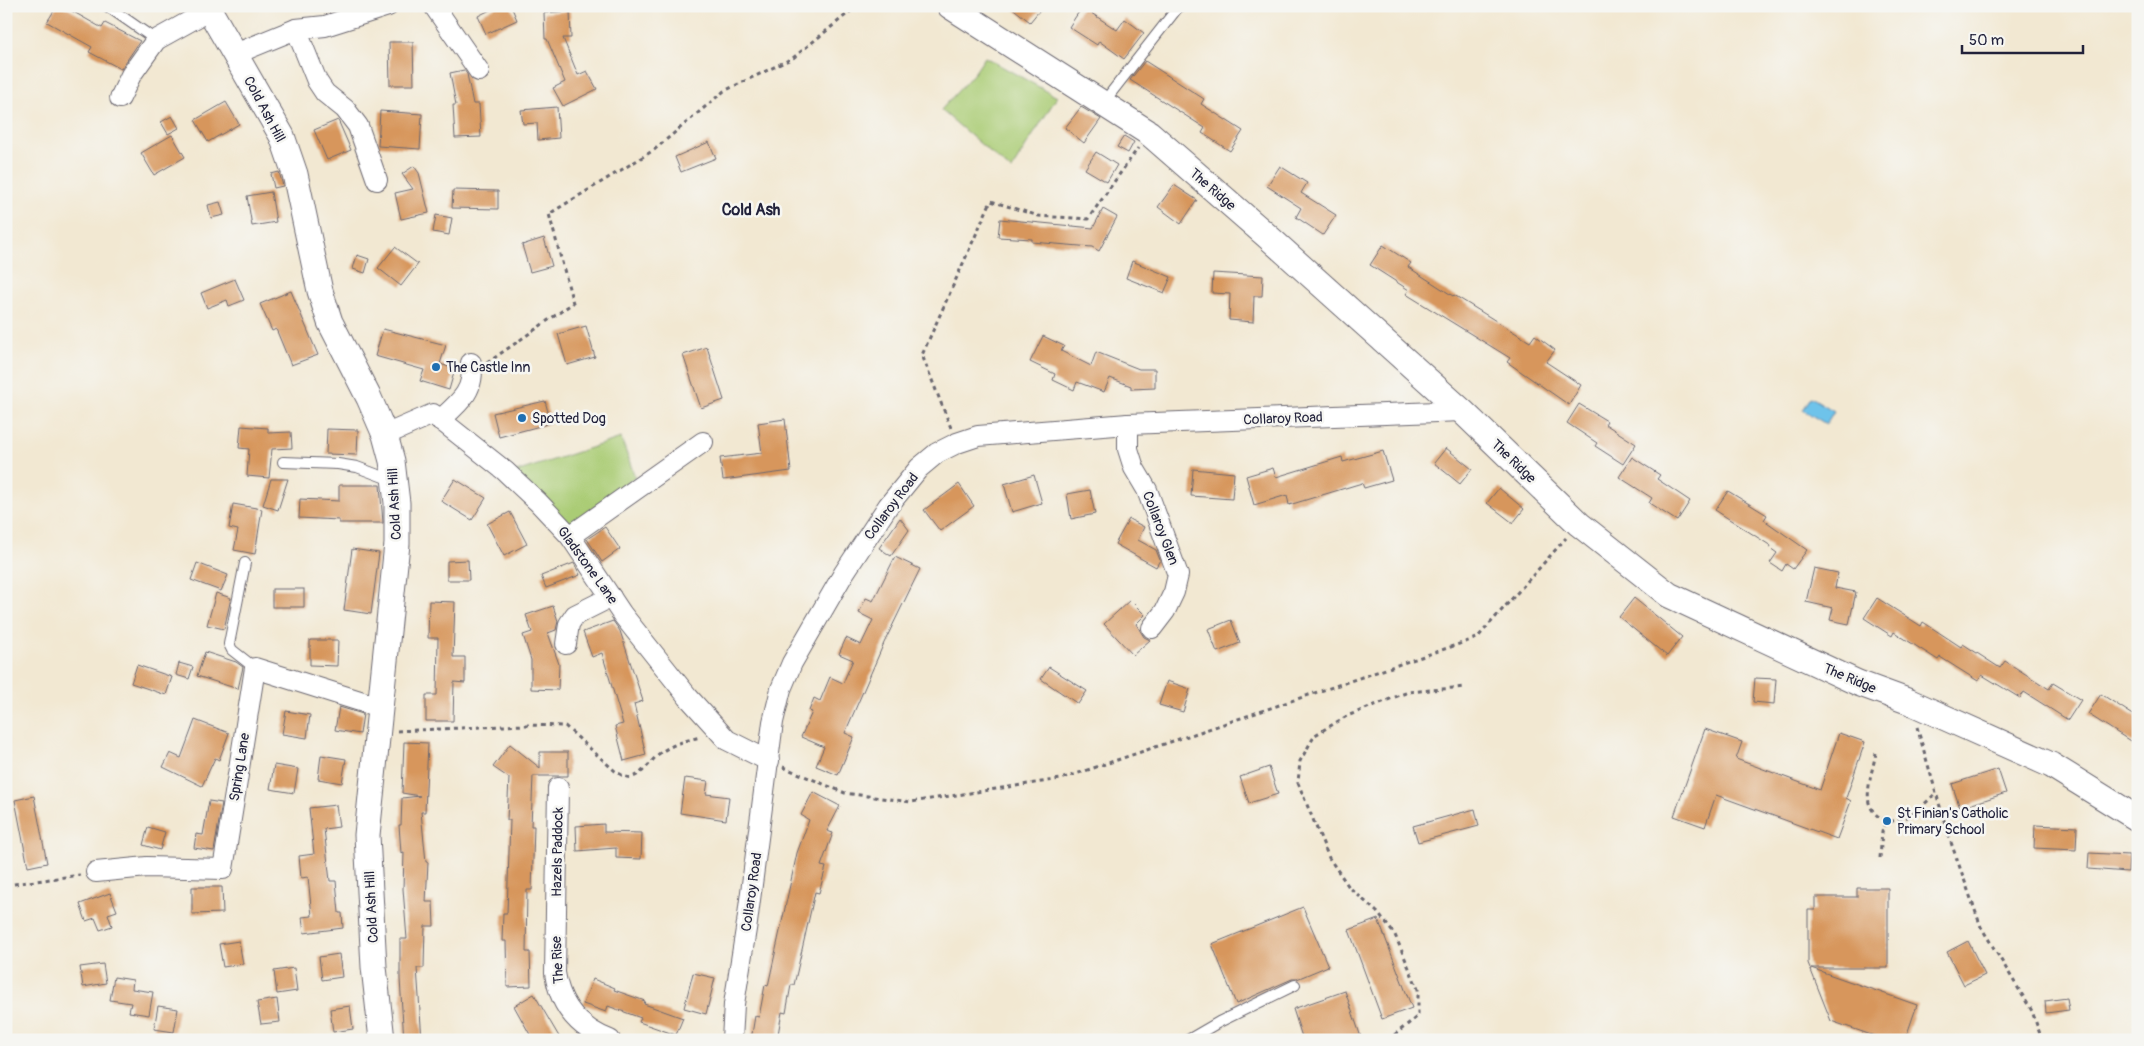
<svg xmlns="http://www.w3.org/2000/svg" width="2144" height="1046" font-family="Pangolin,sans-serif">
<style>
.green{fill:#aacc74;stroke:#667758}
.water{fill:#6ec3ea;stroke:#487292}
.building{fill:#d7965c}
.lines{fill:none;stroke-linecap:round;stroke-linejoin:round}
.service-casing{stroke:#6b6770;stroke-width:12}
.minor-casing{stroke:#6b6770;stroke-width:22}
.tertiary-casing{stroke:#6b6770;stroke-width:27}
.path{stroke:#6b6770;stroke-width:3;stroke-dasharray:4 4;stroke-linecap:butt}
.service{stroke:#fff;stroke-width:10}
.minor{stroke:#fff;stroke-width:20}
.tertiary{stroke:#fff;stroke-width:25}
.poi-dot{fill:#1f6fb2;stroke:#f6f6f2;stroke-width:2}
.labels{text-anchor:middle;stroke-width:5;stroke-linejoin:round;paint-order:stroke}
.street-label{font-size:14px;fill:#22223b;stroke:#f6f6f2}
.poi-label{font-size:14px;fill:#22223b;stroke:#f6f6f2;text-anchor:start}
.quarter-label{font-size:16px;font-weight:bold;fill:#22223b;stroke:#f6f6f2}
</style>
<rect width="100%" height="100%" fill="#f6f6f2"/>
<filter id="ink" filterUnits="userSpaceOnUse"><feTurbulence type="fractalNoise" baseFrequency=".02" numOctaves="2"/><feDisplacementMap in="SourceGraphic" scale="10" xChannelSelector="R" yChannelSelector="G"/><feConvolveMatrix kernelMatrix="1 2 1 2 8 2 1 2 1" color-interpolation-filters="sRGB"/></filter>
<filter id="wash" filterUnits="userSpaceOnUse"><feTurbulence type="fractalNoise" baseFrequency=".0096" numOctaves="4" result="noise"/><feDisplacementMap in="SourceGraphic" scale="20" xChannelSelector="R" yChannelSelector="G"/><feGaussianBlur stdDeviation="1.12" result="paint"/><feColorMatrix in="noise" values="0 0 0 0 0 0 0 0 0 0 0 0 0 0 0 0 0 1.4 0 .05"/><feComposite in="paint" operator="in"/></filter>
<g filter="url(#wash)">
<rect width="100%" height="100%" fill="#f2e8d2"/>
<g class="green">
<polygon points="985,57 1057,97 1011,170 941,110 975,72"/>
<polygon points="621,438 635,477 568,527 516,472"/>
</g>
<polygon class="water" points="1811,397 1834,411 1826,424 1803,410"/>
<g id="blocks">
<g class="building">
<polygon points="57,6 63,6 102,28 105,23 140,41 121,69 89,52 92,47 47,22"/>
<polygon points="498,6 511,6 517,20 486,34 478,16"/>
<polygon points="1010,6 1043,6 1030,22"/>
<polygon points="1082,7 1117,30 1125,19 1144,33 1124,59 1099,41 1097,45 1069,27"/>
<polygon points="570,11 571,38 563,38 578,75 587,71 597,89 563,106 553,88 565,82 547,39 545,39 544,13"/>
<polygon points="389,42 413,42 414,85 390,85"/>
<polygon points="1145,61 1204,99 1201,104 1243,131 1230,151 1202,133 1205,128 1130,80"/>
<polygon points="464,70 467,74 473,104 479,104 481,137 455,138 453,105 456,105 450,73"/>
<polygon points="226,102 239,124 208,142 195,120"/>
<polygon points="557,107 559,138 538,140 537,123 523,124 521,110"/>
<polygon points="1081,107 1101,119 1084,143 1065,128"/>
<polygon points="380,111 422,114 420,149 378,146"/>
<polygon points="172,116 179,128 168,134 161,122"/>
<polygon points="338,120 351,150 327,160 314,130"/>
<polygon points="172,135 185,157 154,175 141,153"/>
<polygon points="1124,136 1134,142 1128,153 1117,147"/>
<polygon points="709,142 716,158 681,172 675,157"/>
<polygon points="1096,152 1117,165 1107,182 1085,169"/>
<polygon points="414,166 419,173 429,213 401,219 395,193 413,189 402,174"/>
<polygon points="1280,166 1307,183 1301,193 1336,215 1323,235 1296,217 1301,208 1267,186"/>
<polygon points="279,172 283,186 274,188 271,174"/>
<polygon points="1174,185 1197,200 1181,224 1158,207"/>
<polygon points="453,190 498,191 498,209 452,208"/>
<polygon points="271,192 276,222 252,226 247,196"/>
<polygon points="220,202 224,215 211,218 208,205"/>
<polygon points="1103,209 1117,217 1099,251 1092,247 1032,242 1032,239 998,237 1000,219 1093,228"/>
<polygon points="436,215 452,218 449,235 433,232"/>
<polygon points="544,238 552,266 530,272 522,245"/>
<polygon points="1383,245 1411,263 1408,267 1453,296 1454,295 1530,342 1535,335 1555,350 1546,362 1581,385 1569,405 1507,362 1510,358 1406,294 1409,290 1370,265"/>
<polygon points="395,247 418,264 401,286 378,268"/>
<polygon points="357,255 369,259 365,273 353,269"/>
<polygon points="1132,261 1171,277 1164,293 1126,278"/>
<polygon points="1213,273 1263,276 1262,296 1254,296 1253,322 1229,320 1230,294 1212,293"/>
<polygon points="235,279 244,300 229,306 227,300 207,308 201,293"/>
<polygon points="291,291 318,355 291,365 276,329 272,331 260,304"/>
<polygon points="586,326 595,357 567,365 558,334"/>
<polygon points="383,329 446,345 440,364 455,369 449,390 420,381 424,370 375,356"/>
<polygon points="1043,336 1064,346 1061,351 1091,366 1096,352 1139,369 1155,369 1155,388 1131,389 1131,386 1110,378 1104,392 1077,382 1074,390 1053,380 1055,374 1030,362"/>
<polygon points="707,347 724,400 701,408 683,355"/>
<polygon points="545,401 551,423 499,437 493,413"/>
<polygon points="1579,404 1607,421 1605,424 1636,444 1623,464 1595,446 1597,443 1567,423"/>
<polygon points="785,419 791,471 723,480 720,458 762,453 758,423"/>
<polygon points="241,426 268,428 268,433 291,432 292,448 272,449 269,478 247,476 249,449 239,448"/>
<polygon points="327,429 358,430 357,455 326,454"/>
<polygon points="1446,448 1472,469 1460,484 1434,463"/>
<polygon points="1383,451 1392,480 1364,488 1362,483 1289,505 1287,495 1254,505 1246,476 1273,468 1276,477 1342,457 1343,462"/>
<polygon points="1632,457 1660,475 1657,479 1690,501 1677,521 1649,503 1652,498 1619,477"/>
<polygon points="1193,469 1234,473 1232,499 1191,496"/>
<polygon points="1034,475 1042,503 1012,512 1004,484"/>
<polygon points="271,479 288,479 278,510 263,505"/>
<polygon points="455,479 486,498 472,520 441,501"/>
<polygon points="959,484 974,506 940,531 924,510"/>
<polygon points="339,485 380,485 383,523 339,523 339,520 299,518 300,499 339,501"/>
<polygon points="1499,488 1524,509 1513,523 1487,503"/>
<polygon points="1090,490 1095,514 1071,519 1067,494"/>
<polygon points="1728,491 1767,515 1764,520 1807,550 1793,569 1786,564 1782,571 1770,563 1777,553 1770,548 1771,546 1715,510"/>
<polygon points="233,504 262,509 255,554 234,550 238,530 229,528"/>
<polygon points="510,512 527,544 504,556 487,524"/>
<polygon points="900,518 909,530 891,556 879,548"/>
<polygon points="1129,519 1144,527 1138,540 1156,550 1160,560 1156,567 1115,544"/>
<polygon points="605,527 620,549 602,562 587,539"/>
<polygon points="352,549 379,553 371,614 344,610"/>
<polygon points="895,557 920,569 884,643 845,733 854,737 838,775 816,766 824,747 801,737 812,712 809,711 814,698 820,701 830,677 843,683 853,660 839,654 846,638 861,645 873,620 859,613 866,598 873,601"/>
<polygon points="468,560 469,580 447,580 447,561"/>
<polygon points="197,563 228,575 221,591 191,580"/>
<polygon points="574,563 580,575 546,588 541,576"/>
<polygon points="1814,568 1838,573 1835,588 1856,592 1849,624 1830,620 1833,608 1806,602"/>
<rect x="272" y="589" width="32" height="18"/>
<polygon points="216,593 231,598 224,629 207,625"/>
<polygon points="1634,598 1682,637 1667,656 1619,617"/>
<polygon points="1877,598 1921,626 1923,622 1961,647 1963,644 2000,668 2005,661 2049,689 2053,683 2081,700 2068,720 2024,692 2020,698 1982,675 1978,681 1940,657 1938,660 1894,632 1892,636 1864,618"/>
<polygon points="1130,600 1145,615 1136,624 1144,637 1150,640 1133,655 1104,624"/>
<polygon points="429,601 455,602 453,657 465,657 465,683 454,682 453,721 426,721 426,695 437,695 438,638 428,638"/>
<polygon points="553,606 558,621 556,630 548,633 559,664 558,690 531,689 531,660 523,635 532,632 526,615"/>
<polygon points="1231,620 1240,643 1217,652 1208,629"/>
<polygon points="613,621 620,631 643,701 634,704 646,755 624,761 615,726 623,724 602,653 592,657 583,632"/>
<polygon points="310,640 338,640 337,666 310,665"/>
<polygon points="205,652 236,662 243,667 238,689 197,676"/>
<polygon points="179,663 193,667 189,679 176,675"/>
<polygon points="137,665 172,677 166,695 131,683"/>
<polygon points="1049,667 1087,691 1078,704 1041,679"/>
<polygon points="1755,678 1776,679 1774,704 1753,702"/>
<polygon points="1167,681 1190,689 1183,712 1159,705"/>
<polygon points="2101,694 2138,718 2138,746 2088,714"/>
<polygon points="339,707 363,714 360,734 335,730"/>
<polygon points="286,711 310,715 307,738 282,734"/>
<polygon points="195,720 229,733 219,760 215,758 202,786 163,767 170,753 181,758"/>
<polygon points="1705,729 1742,742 1736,759 1820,790 1839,733 1865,742 1846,798 1851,801 1837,839 1716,795 1705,827 1674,816"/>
<polygon points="404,742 428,743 425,812 421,812 426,862 428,862 426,902 433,902 434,926 425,926 424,968 417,968 422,1040 404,1040 400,979 400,939 407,939 403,889 404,852 401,853 399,825 401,825 402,798 420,796 402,793"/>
<polygon points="510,744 540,768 540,752 568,752 568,776 533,776 531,826 534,826 532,890 527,890 526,952 530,952 531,986 507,987 506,941 502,941 503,913 507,913 510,820 507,820 509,778 493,767"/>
<polygon points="321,755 346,759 342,783 318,779"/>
<polygon points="274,765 298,769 294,793 270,789"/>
<polygon points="1269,767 1278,794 1249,803 1240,777"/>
<polygon points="1998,769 2006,793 1960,808 1952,784"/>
<polygon points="685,778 708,781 706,794 729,797 726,820 680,813"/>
<polygon points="813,792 840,806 827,831 833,833 821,866 826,867 819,893 815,892 794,985 791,985 786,1013 782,1012 777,1040 751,1040 755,1016 759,1017 765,985 768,986 797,853 809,820 801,815"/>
<polygon points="34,796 47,863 28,867 15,800"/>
<polygon points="209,801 222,803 214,851 194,848 196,834 203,835"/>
<polygon points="336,805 339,827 324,829 330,881 336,881 339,913 342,913 343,928 304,933 302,917 312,916 308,877 301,878 299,856 314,854 309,808"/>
<polygon points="1475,809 1479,826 1418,842 1413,826"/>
<polygon points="604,824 604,832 642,833 641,859 616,858 616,848 577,851 576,826"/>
<polygon points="2035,825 2077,827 2076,850 2034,848"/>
<polygon points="148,827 165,832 160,850 143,845"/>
<polygon points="2089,853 2129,855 2128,872 2088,869"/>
<polygon points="192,887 222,887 223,913 192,914"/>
<polygon points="1857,888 1888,888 1888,968 1811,968 1917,1005 1905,1040 1886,1040 1831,1021 1808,963 1808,910 1815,910 1815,897 1857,897"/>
<polygon points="110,893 117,911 108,914 112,926 100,930 95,918 86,921 80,904"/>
<polygon points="1303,907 1328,966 1297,979 1292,979 1236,1004 1212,944"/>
<polygon points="1378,919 1412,1008 1382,1019 1349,930"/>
<polygon points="239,941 243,964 223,967 219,944"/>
<polygon points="1968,941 1985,975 1964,985 1947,952"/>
<polygon points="339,954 342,977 322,980 319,957"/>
<polygon points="103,964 106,983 83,987 80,967"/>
<polygon points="294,968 297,991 277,994 274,971"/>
<polygon points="693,973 715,978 706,1014 684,1008"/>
<polygon points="114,977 133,980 132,989 153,992 149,1015 129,1012 131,1003 110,1000"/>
<polygon points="593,979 615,988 614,990 645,1001 644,1004 683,1018 676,1035 639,1022 641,1018 608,1006 606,1012 583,1004"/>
<polygon points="1345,991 1362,1040 1303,1040 1293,1009"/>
<polygon points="534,994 561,1040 533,1040 514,1006"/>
<polygon points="2067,998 2069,1010 2046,1013 2045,1001"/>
<polygon points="277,999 280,1022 261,1024 257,1002"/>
<polygon points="158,1006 178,1009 174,1032 154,1029"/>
<polygon points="350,1006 353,1029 333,1032 330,1009"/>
</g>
</g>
</g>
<g filter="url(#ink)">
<use href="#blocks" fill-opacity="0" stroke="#6b6770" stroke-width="1"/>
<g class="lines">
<defs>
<g id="service">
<polyline points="107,6 156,40"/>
<polyline points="1103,103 1179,6"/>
<polyline points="283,462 338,464 357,467 394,481"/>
<polyline points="245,563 229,644 232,650 255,668"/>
<polyline points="1188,1040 1219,1022 1295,985"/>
</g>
<g id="minor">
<polyline points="434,6 479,71"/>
<polyline points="235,54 296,29"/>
<polyline points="120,98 131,75 156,40 210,10"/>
<polyline points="377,180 358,126 345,109 325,93 317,81 296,29 325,26 388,6"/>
<path d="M 440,420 C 459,403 476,390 471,363"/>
<polyline points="1128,424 1128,449 1134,468 1147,490 1178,575 1174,592 1165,611 1152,628"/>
<polyline points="385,435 433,414 505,471 538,502 570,536 622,614 688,697 727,740 769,761"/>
<polyline points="570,536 703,442"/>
<polyline points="566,644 569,624 575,615 611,597"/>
<path d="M 558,788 L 555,973 C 560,1006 578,1028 610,1040"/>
<polyline points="96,872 147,867 223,869 255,668 379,707"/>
<polyline points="732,1040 734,1004 747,923 773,722 781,689 792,663 844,573 888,506 919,468 937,453 957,443 978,436 1128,424 1462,411"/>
</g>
<g id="tertiary">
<polyline points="207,6 282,136 295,174 320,291 330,322 369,398 385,435 392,461 397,503 397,544 367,835 374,967 382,1040"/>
<polyline points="950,6 1149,133 1266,235 1462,411 1579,524 1669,595 1858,683 1910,702 2051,765 2138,819"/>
</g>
</defs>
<use href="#service" class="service-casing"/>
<use href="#minor" class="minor-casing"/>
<use href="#tertiary" class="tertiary-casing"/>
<g class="path">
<polyline points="487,363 573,303 549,214 654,150 724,91 793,58 857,6"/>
<polyline points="951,428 922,355 991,201 1039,216 1088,219 1138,148"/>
<polyline points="1917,727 1948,834 1981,927 2032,1011 2042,1040"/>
<path d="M 397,731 L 524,725 L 565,726 L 615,771 C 620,774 627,779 633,777 C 643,774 652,759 660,753 C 673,744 686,740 701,737"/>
<path d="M 1876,753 C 1873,768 1866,789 1869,803 C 1871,809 1875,815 1881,818 C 1902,829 1922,806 1936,793"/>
<polyline points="783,767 845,793 911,802 1061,779 1477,638 1566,538"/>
<polyline points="1880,858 1882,832 1886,820"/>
<polyline points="6,885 80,875"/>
<polyline points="1388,1040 1418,1016 1418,989 1395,935 1377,912 1349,887 1329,858 1298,783 1300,761 1315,735 1347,716 1408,692 1465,687"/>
</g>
<use href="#service" class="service"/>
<use href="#minor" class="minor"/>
<use href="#tertiary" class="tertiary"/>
</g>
</g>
<g class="poi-dot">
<circle cx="436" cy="367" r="5"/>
<circle cx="522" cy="418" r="5"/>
<circle cx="1887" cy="821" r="5"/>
</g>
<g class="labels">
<g class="street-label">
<text transform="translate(265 109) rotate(62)" y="5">Cold Ash Hill</text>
<text transform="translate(1213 189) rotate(41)" y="5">The Ridge</text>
<text transform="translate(1283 418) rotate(-2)" y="5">Collaroy Road</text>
<text transform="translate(1514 461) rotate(44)" y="5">The Ridge</text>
<text transform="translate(394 504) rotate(-93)" y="5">Cold Ash Hill</text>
<text transform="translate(891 506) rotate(-53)" y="5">Collaroy Road</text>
<text transform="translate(1161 528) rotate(69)" y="5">Collaroy Glen</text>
<text transform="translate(588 565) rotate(54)" y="5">Gladstone Lane</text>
<text transform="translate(1850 678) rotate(23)" y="5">The Ridge</text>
<text transform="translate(239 767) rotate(-81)" y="5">Spring Lane</text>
<text transform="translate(557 852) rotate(-89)" y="5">Hazels Paddock</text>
<text transform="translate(751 892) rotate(-82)" y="5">Collaroy Road</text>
<text transform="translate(371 907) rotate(-93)" y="5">Cold Ash Hill</text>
<text transform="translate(557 960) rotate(-93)" y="5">The Rise</text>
</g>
<g class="poi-label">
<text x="446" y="372">The Castle Inn</text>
<text x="532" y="423">Spotted Dog</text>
<text x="1897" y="818">St Finian's Catholic<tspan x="1897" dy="16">Primary School</tspan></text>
</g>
<g class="quarter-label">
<text x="751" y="215">Cold Ash</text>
</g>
</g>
<rect width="2144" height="1046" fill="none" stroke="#f6f6f2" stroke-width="25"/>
<path d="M1962 45v8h121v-8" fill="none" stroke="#22223b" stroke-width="2.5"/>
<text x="1969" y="45" font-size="15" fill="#22223b" stroke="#f6f6f2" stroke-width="4" paint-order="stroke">50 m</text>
</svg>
